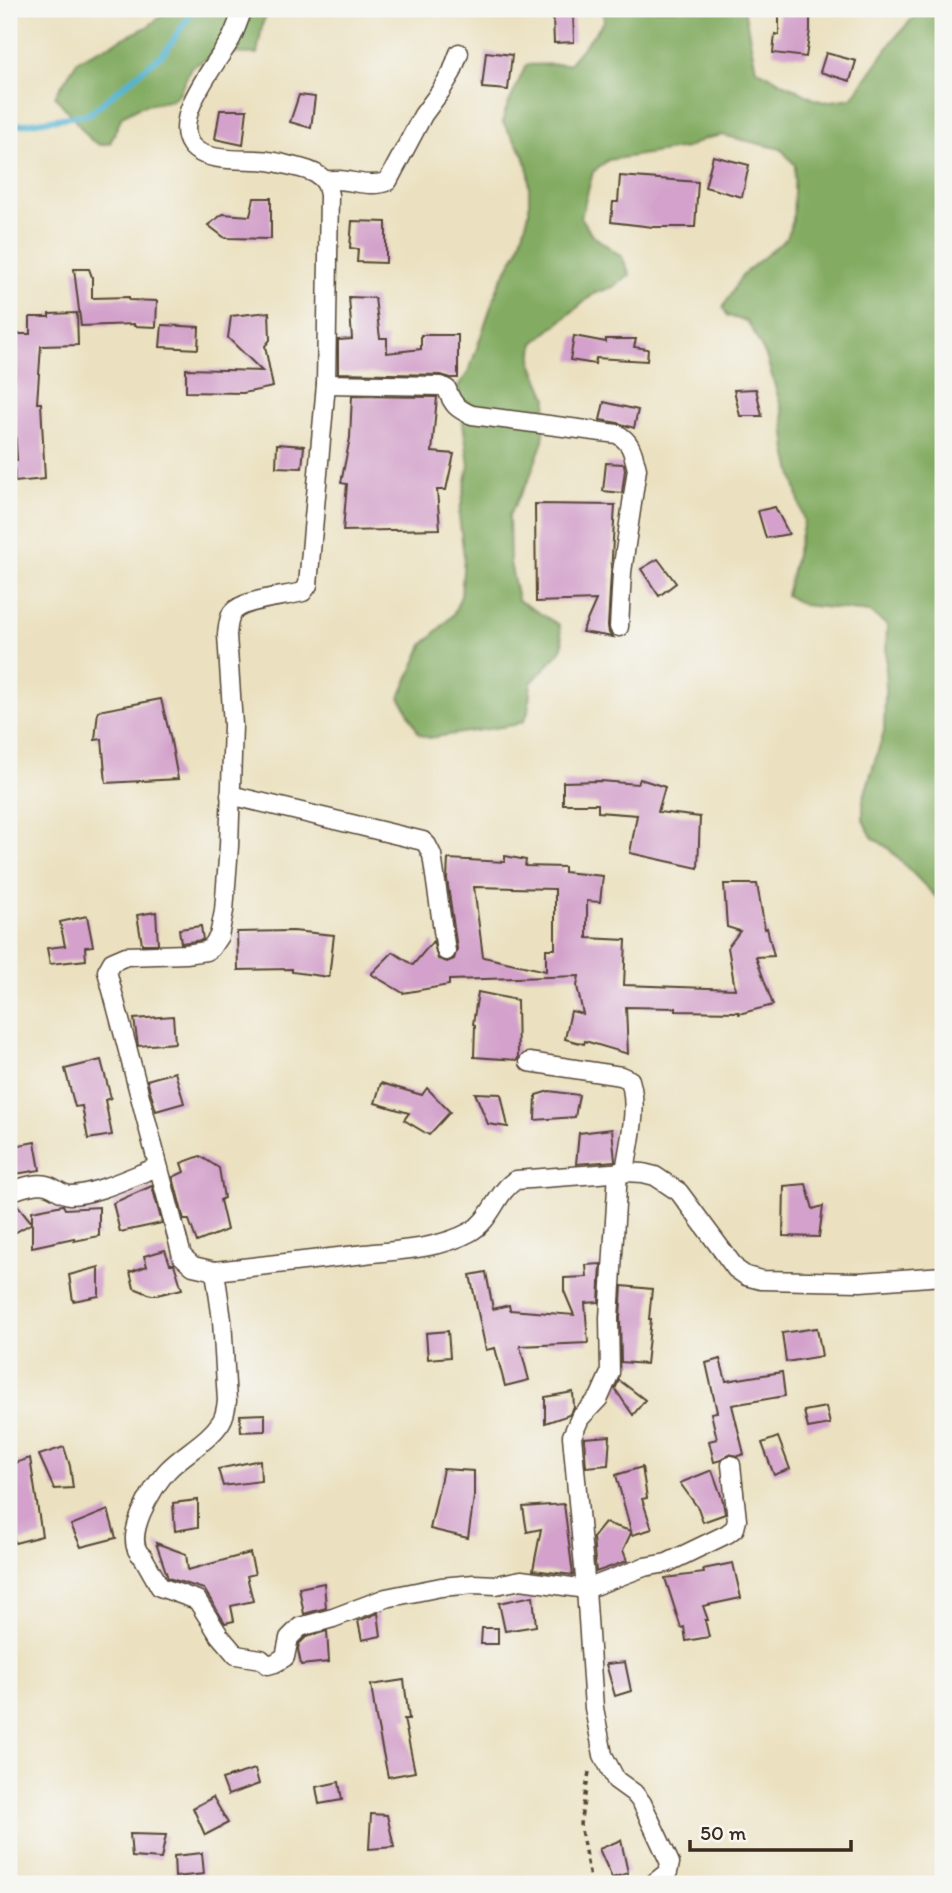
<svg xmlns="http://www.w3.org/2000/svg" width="952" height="1893" font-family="Itim,sans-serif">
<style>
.forest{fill:#83ac62;stroke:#5f6b40;stroke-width:2}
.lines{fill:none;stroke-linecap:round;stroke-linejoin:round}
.stream{stroke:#52b4d1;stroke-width:6}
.building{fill:#d3a1cb;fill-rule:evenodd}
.minor-casing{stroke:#554536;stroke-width:21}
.path{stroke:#554536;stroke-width:3.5;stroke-dasharray:5 5;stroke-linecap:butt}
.minor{stroke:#fff;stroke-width:18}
</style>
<rect width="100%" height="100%" fill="#f6f6f2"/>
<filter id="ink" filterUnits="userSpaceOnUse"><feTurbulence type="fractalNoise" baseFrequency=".0143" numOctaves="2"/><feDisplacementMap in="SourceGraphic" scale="14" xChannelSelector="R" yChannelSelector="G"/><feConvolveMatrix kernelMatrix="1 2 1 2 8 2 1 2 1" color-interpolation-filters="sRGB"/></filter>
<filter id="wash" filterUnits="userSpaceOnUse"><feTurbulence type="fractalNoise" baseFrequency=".00686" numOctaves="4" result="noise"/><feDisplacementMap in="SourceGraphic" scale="28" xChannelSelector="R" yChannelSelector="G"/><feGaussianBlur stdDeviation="1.57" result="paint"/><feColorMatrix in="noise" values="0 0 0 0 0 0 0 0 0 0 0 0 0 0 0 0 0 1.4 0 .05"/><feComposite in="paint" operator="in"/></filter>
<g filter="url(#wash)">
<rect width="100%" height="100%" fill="#ebe1c0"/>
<g class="forest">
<polygon points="171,9 270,9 263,22 257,54 219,53 191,67 179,94 172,100 141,106 122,116 110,143 100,145 91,140 55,96 78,60 147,27"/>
<polygon points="603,9 744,9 756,69 814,99 824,102 852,98 894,39 921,9 943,9 943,904 888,848 872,837 863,820 863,800 884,731 887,625 869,612 803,605 786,595 804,522 787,451 783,413 766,356 748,322 728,316 723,308 742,275 787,238 793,220 795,165 781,149 722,135 704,139 686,148 608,160 593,172 581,217 591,234 622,257 630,275 613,287 595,293 534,343 532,363 547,398 543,441 529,479 509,515 510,563 518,600 559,625 563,644 560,652 531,683 528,712 524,721 514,725 429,738 419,734 400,697 423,645 453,615 461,596 464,557 459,516 469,465 458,387 469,371 499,284 518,250 529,213 529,174 524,155 503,123 504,114 526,65 569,64 604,22"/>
</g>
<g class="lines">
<polyline class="stream" points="9,128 18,125 89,114 166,51 194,9"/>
</g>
<g id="blocks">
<g class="building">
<polygon points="555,9 573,9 574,42 554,43 553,16 556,16"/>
<polygon points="779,9 810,9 810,30 806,57 773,53 775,34 779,35"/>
<polygon points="486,52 512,55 508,90 482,88"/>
<polygon points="826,53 856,61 850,81 820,72"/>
<polygon points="299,95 315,97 311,128 290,122"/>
<polygon points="220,110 247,110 243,145 215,139"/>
<polygon points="713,156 749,165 742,197 705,187"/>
<polygon points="620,176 698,182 695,227 653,227 611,222 613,202 618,202"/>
<polygon points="254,198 271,198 271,239 225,238 208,225 223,214 250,216"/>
<polygon points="352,221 386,222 386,263 357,262 358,249 350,248"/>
<polygon points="74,269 89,269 92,277 92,298 129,297 129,300 157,301 156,327 134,326 134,324 81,326"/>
<polygon points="349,297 375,298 380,338 387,338 387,353 421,349 421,335 458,335 458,378 451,378 441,375 338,373 338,340 352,339"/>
<polygon points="269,312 270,340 265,346 273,387 243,393 186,392 186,369 262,371 228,338 231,316"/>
<polygon points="77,313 78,345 41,346 37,403 41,403 45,479 15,482 14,460 17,460 13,398 17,334 30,334 30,317 49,317 49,314"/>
<polygon points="162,325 199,327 198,349 160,347"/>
<polygon points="574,336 606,342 606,339 636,339 634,347 648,349 647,361 596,358 595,364 570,360"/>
<polygon points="756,389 762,416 740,416 734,390"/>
<polygon points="352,396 437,397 432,452 454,454 446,490 437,490 440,529 343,531 347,484 341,483 350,438"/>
<polygon points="604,402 638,410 634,428 618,423 600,420"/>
<polygon points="277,444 304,446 302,468 276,467"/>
<polygon points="606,463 624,464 625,470 622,493 603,491"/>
<polygon points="535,504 615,505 608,626 609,633 613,637 582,632 596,600 536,602"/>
<polygon points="775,507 789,534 766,538 758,511"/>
<polygon points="658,559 676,583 659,596 641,569"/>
<polygon points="161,699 170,736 178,779 106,783 102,739 95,740 98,711"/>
<polygon points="640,779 665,787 658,812 700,817 698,868 630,853 637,815 598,812 598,804 563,804 563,782 600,781 638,784"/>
<path d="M 505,856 L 526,860 L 525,866 L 564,867 L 564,872 L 603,876 L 600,902 L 587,901 L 587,938 L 626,940 L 624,985 L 735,989 L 728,947 L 740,931 L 727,927 L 724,884 L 757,884 L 765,929 L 767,928 L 774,956 L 756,957 L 773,1005 L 739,1014 L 739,1012 L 676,1011 L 676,1008 L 626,1007 L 628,1054 L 585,1041 L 584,1044 L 565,1039 L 571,1011 L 583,1014 L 577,986 L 579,976 L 449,980 L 449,985 L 403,993 L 371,974 L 393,952 L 413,965 L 433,941 L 438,959 L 447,962 L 454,959 L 457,949 L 447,879 L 448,859 L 505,862 ZM 474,887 L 555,889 L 555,949 L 546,949 L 546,971 L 483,957 Z"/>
<polygon points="156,912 158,944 142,944 137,915"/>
<polygon points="87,916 93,946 85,947 86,960 50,964 47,948 65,946 60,922"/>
<polygon points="201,926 203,940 181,943 179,929"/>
<polygon points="293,931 334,935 329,977 292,972 292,969 238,970 237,932"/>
<polygon points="478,992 517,1000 518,1060 474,1057 475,1025 473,1024"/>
<polygon points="173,1016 175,1043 138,1046 134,1019"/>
<polygon points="101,1060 111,1098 105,1100 112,1135 88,1139 82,1106 75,1107 65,1069"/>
<polygon points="175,1072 184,1103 156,1111 147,1080"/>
<polygon points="381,1083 422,1095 427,1088 450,1112 429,1135 404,1120 409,1113 375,1103"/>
<polygon points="549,1091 579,1095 575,1117 535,1120 536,1095"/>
<polygon points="475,1093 501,1094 508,1127 488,1124"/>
<polygon points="612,1129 615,1161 576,1164 579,1133"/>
<polygon points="35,1142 40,1170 9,1175 9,1147"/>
<polygon points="200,1156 219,1168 224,1198 220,1200 227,1230 197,1242 189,1220 184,1220 173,1177 184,1172 181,1163"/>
<polygon points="806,1184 813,1209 823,1206 819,1237 783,1236 784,1186"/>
<polygon points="152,1186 162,1223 120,1232 113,1203"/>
<polygon points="15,1202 32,1223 9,1236 9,1203"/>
<polygon points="63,1205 65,1209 99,1207 99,1236 74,1241 74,1238 32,1247 32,1211"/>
<polygon points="165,1250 170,1264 174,1264 182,1289 157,1295 151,1295 134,1288 130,1272 147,1266 144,1256"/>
<polygon points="601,1264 599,1302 585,1303 588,1343 520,1346 529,1380 505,1386 495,1348 486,1350 470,1275 486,1272 493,1309 509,1305 510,1310 574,1315 564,1291 564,1278 587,1277 586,1265"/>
<polygon points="99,1267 99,1296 73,1301 69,1275"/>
<polygon points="622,1286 652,1289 649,1319 651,1319 646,1364 621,1362 620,1318"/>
<polygon points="817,1328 822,1356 786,1362 782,1333"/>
<polygon points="448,1331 450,1357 428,1359 426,1333"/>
<polygon points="720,1359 726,1381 782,1372 785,1396 732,1405 744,1454 738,1456 729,1454 721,1460 714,1462 709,1441 717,1439 711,1413 717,1412 706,1363"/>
<polygon points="619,1380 645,1400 633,1415 615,1389"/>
<polygon points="573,1392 574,1408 569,1415 545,1423 545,1397"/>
<polygon points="826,1407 830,1424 808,1428 804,1411"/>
<polygon points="265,1414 265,1431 241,1432 240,1415"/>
<polygon points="610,1436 608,1465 586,1467 584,1438"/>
<polygon points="778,1437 790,1469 774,1475 762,1443"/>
<polygon points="64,1447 70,1466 73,1488 54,1489 39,1455"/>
<polygon points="30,1458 42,1536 15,1543 9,1519 9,1465"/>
<polygon points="260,1460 261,1481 223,1486 218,1469"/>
<polygon points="642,1467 647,1498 642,1499 652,1529 632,1535 631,1533 623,1550 627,1561 596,1572 593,1538 605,1523 631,1531 616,1475"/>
<polygon points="443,1469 474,1471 474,1497 468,1538 430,1529"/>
<polygon points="712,1470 723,1501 725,1514 703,1522 698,1508 680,1483"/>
<polygon points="198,1500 198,1527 175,1531 173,1503"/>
<polygon points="564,1504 573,1575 533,1570 541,1529 527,1532 523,1507"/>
<polygon points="108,1510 116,1538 81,1547 71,1525"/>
<polygon points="156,1543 186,1554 188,1570 250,1553 255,1574 247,1576 253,1601 231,1606 234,1621 225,1623 204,1589 168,1578"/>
<polygon points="733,1563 741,1598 703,1606 708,1620 705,1620 709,1637 686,1641 684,1627 681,1628 665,1578 704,1573 703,1569"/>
<polygon points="324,1583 326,1608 304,1614 299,1588"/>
<polygon points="533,1596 536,1626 505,1631 499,1603"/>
<polygon points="378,1613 381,1636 362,1640 358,1621"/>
<polygon points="482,1628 498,1628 498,1644 481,1644"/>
<polygon points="327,1631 329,1662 301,1665 298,1649 299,1644 306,1637"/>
<polygon points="625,1662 631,1691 615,1696 606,1664"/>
<polygon points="404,1680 409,1719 404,1719 415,1772 388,1777 376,1718 371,1685"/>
<polygon points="255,1769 259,1784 228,1795 222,1779"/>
<polygon points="339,1782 342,1800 319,1804 316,1787"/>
<polygon points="213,1797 228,1823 205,1835 193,1808"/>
<polygon points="371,1814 387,1815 394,1847 369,1849"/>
<polygon points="130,1834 166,1835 161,1859 132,1857"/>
<polygon points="621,1840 628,1873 612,1878 599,1849"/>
<polygon points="202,1853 204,1874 175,1877 174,1856"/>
</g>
</g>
</g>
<g filter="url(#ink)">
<use href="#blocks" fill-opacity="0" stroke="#554536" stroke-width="2"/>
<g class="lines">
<defs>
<g id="minor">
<path d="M 243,9 C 239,19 236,29 231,39 C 217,63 171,117 191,145 C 205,164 248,158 268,161 C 279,162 289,166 300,168 C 308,170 318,173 324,180 C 327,184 328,190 329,195 L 326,384 L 308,585 L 303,592 C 285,597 243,599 232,613 C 228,620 228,627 227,635 L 233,725 L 229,846 L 224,911 L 219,936 L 211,948 L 206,951 L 186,954 L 126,956 L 112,962 L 107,971 L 182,1256 L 193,1266 L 215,1271 C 265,1265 315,1260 365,1254 C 400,1250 439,1249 470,1232 C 492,1220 496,1192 516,1180 L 625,1172 L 643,1173 L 655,1176 L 679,1192 L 736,1269 L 746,1276 L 761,1280 L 860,1282 L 943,1276"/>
<path d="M 324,181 C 345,176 368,190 388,181 L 423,115 L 440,92 L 452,72 L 459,53"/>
<path d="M 326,384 L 441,386 L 447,389 C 452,404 457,409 472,415 L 617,434 C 632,442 633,454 637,469 L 622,572 L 619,627"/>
<polyline points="230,795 423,841 427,845 432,855 446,951"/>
<path d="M 529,1062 L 621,1076 L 630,1080 C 639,1109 629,1142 625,1172"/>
<polyline points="618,1172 609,1318 610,1373 599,1398 580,1418 572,1436 586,1589 594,1708 603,1755 616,1780 634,1793 642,1803 670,1863 668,1872 653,1884"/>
<path d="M 9,1192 C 19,1189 34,1182 46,1185 C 55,1187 60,1194 70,1195 C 95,1195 135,1175 158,1167"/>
<path d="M 215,1271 L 222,1320 L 227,1401 C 226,1409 225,1416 221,1422 C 208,1442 184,1453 168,1470 C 153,1486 120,1540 143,1557 L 160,1587 L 197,1600 L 219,1635 L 236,1655 L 261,1659 L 268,1665 L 275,1663 L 285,1657 L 289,1638 L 300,1627 L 333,1618 L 386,1598 L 441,1587 L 474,1584 L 496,1585 L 521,1580 L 586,1589 L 644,1567 L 667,1563 L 727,1534 L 735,1528 L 737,1520 L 731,1465"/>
</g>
</defs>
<use href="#minor" class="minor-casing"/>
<polyline class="path" points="589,1772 580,1824 591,1884"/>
<use href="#minor" class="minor"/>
</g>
</g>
<rect width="952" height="1893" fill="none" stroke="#f6f6f2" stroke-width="35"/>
<path d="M690 1840v10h161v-10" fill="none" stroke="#3b2a1e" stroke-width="3.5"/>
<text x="700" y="1840" font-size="21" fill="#3b2a1e" stroke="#f6f6f2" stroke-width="5" paint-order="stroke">50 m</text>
</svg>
